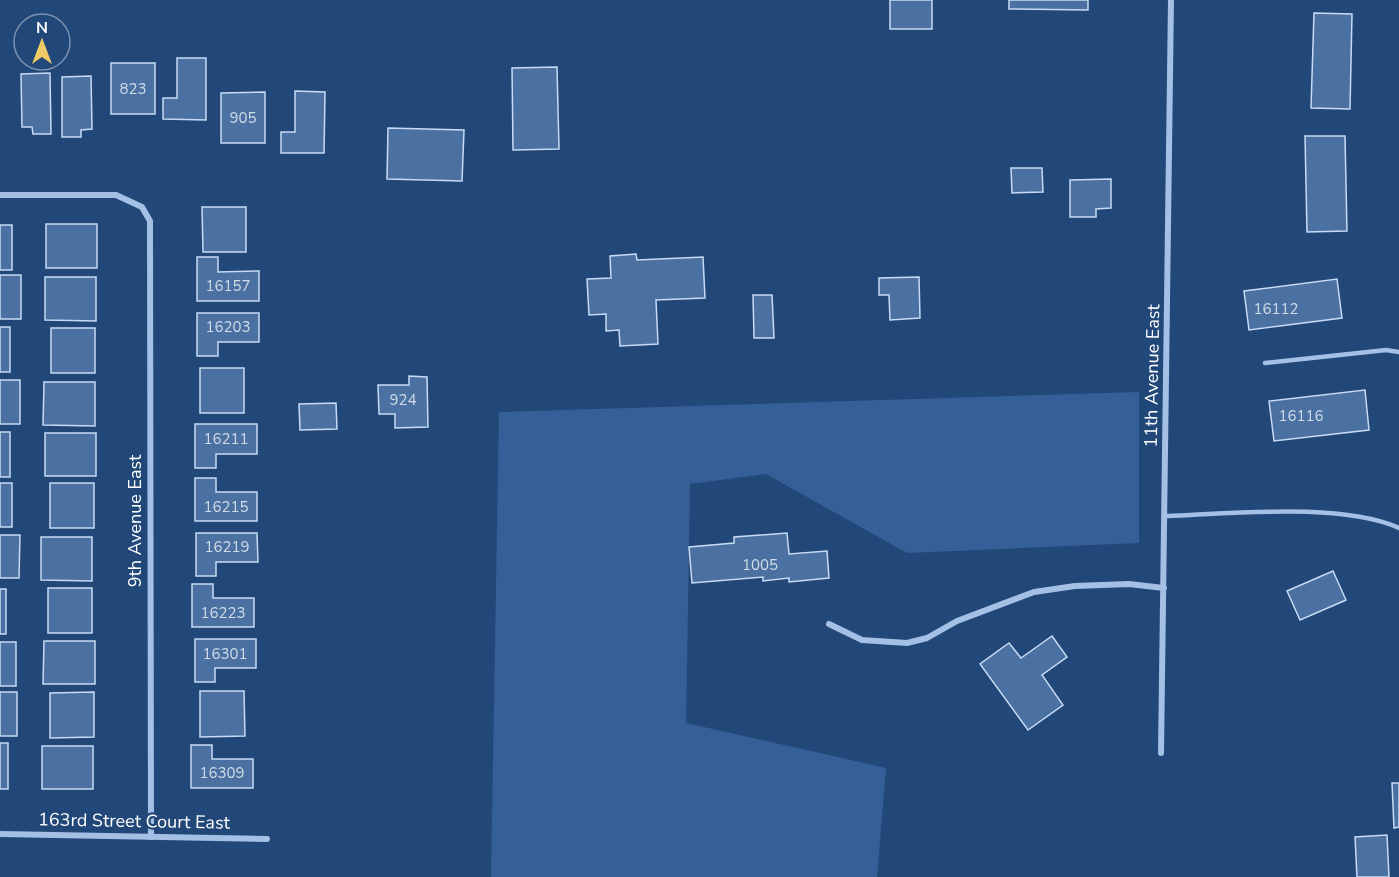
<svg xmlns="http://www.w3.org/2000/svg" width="1399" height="877" font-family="'Nunito Sans',sans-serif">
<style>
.green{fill:#356097}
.building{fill:#4b71a3;stroke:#c7dbf4;stroke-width:1.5}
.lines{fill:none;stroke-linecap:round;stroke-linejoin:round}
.lane{stroke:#a4c0e5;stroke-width:4.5}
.street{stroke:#a4c0e5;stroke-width:6}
.labels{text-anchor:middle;stroke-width:4.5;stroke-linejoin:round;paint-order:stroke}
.number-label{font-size:15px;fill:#d2dce8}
.street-label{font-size:18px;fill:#fff;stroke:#224779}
</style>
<rect width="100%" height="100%" fill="#224779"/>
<polygon class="green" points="1139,392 1139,543 907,553 766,474 690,484 686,723 886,768 877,877 491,877 499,412"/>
<g class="building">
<rect x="890" y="0" width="42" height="29"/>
<polygon points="1009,0 1088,0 1088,10 1009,9"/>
<polygon points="1314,13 1352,14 1350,109 1311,108"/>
<polygon points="177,58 206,58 206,120 163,119 163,98 177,98"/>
<rect x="111" y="63" width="44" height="51"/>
<polygon points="557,67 559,149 513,150 512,68"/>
<polygon points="50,73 51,134 33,134 32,127 22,127 21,74"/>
<polygon points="91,76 92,129 81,130 81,137 62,137 62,77"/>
<polygon points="295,91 325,92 324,153 281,153 281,132 295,132"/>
<polygon points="265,92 265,143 221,143 221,93"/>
<polygon points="388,128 464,130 462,181 387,179"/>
<polygon points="1305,136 1345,136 1347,231 1307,232"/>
<polygon points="1011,168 1042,168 1043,192 1012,193"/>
<polygon points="1111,179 1111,208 1096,209 1096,217 1070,217 1070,180"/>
<polygon points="202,207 246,207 246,252 203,252"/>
<rect x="46" y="224" width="51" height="44"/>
<rect x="0" y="225" width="12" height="45"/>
<polygon points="636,254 637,260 703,257 705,298 656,300 658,344 620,346 619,330 606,331 606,314 589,315 587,279 611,278 610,256"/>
<polygon points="197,257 218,257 218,272 259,271 259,301 197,301"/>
<rect x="0" y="275" width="21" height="44"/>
<polygon points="45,277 96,277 96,321 45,320"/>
<polygon points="919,277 920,318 890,320 889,295 879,295 879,278"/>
<polygon points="1337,279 1342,318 1249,330 1244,291"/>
<polygon points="753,295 772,295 774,338 754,338"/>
<polygon points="197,313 259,313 259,342 218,342 218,356 197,356"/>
<rect x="0" y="327" width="10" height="45"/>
<rect x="51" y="328" width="44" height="45"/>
<rect x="200" y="368" width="44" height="45"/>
<polygon points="409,376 427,377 428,427 395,428 395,414 379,414 378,385 409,385"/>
<rect x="0" y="380" width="20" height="44"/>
<polygon points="44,382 95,382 95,426 43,425"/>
<polygon points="1365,390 1369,430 1274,441 1269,401"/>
<polygon points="336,403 337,429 300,430 299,404"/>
<polygon points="195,424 257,424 257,454 216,454 216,468 195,468"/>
<rect x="0" y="432" width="10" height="45"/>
<rect x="45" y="433" width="51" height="43"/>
<polygon points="195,478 216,478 216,492 257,492 257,521 195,521"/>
<rect x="0" y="483" width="12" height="44"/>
<rect x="50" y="483" width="44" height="45"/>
<polygon points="196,533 257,533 258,562 216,562 216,576 196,576"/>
<polygon points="787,533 789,554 827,551 829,578 789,582 789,578 763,581 763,577 692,583 689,547 734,543 734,537"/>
<polygon points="0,535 20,535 19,578 0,578"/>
<polygon points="41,537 92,537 92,581 41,580"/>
<polygon points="1333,571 1346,600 1300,620 1287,591"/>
<polygon points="192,584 213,584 213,598 254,598 254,627 192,627"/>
<rect x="48" y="588" width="44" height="45"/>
<rect x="0" y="589" width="6" height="45"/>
<polygon points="1052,636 1067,657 1042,675 1063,705 1028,730 980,664 1009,643 1021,658"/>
<polygon points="195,639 256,639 256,668 215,668 215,682 195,682"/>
<polygon points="44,641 95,641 95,684 43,684"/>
<rect x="0" y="642" width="16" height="44"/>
<polygon points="200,691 244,691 245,736 200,737"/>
<rect x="0" y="692" width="17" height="44"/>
<polygon points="94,692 94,737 50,738 50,693"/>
<rect x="0" y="743" width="8" height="46"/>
<polygon points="191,745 212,745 212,759 253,759 253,788 191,788"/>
<rect x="42" y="746" width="51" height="43"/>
<polygon points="1392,783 1399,783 1399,827 1394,828"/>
<polygon points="1387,835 1389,877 1357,877 1355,837"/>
</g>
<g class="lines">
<g class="lane">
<polyline points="1265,363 1386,350 1399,352"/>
<path d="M 1165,516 C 1230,514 1340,502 1399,528"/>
</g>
<g class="street">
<polyline points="0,195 116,195 142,207 150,221 151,837"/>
<polyline points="829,624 862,640 907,643 927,638 957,621 1034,592 1075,586 1129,584 1164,588"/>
<polyline points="1161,753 1171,0"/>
<polyline points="0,834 267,839"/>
</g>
</g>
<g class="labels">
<g class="number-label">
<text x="133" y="94">823</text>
<text x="243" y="123">905</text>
<text x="228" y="291">16157</text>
<text x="1276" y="314">16112</text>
<text x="228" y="332">16203</text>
<text x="403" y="405">924</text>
<text x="1301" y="421">16116</text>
<text x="226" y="444">16211</text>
<text x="226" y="512">16215</text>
<text x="227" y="552">16219</text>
<text x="760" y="570">1005</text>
<text x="223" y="618">16223</text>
<text x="225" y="659">16301</text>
<text x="222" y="778">16309</text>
</g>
<g class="street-label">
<text transform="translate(1152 376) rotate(-89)" y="6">11th Avenue East</text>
<text transform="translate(135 521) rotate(-90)" y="6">9th Avenue East</text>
<text transform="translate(134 821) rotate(1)" y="6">163rd Street Court East</text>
</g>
</g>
<g transform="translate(42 42)"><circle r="28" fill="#224779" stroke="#7a91af" stroke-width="1.5"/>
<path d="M0-4.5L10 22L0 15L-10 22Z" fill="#f0ca67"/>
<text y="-9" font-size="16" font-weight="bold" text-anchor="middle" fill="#ffffff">N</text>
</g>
</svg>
